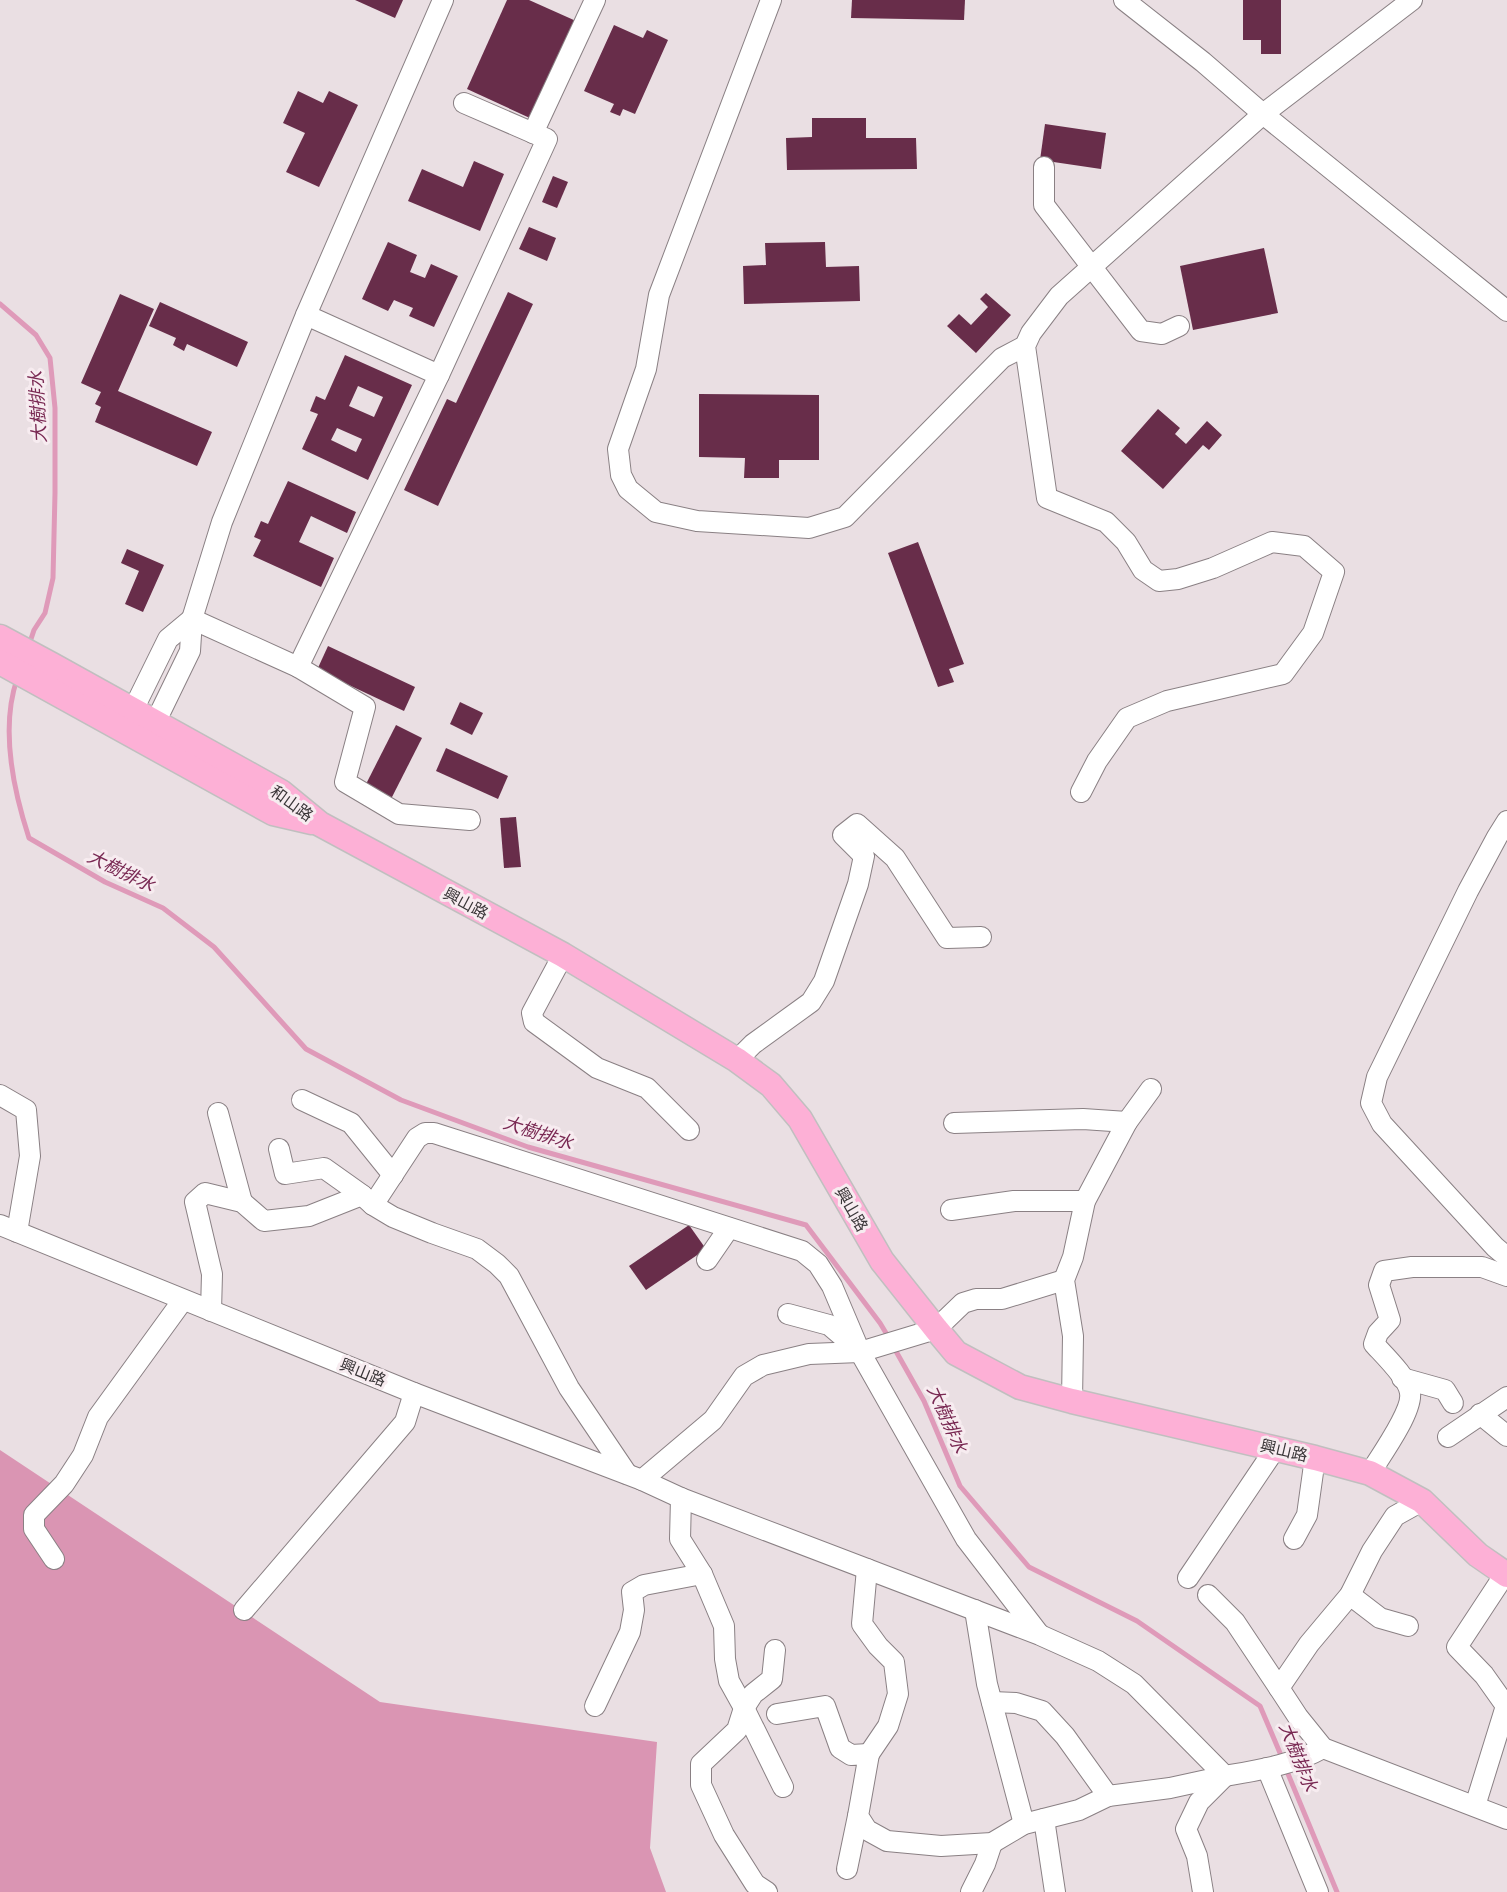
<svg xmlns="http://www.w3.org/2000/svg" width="1507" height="1892" font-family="Quicksand,'Noto Sans TC',sans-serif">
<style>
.forest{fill:#da95b3}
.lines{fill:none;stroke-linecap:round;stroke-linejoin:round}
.stream{stroke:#df9ab9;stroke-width:5}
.building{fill:#682d4a;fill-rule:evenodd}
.minor-casing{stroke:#8a8084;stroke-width:22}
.major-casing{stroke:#c0bfbf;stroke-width:27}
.minor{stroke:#fff;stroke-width:20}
.major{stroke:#fdb0d6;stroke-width:24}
.labels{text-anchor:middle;stroke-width:6;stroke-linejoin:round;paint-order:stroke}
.street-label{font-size:16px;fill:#3a3638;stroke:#f7ecf0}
.water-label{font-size:18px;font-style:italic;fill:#792953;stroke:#f7ecf0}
</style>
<rect width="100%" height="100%" fill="#eadfe3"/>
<polygon class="forest" points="0,1450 380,1702 657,1742 650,1848 666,1892 0,1892"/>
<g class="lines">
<g class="stream">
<polyline points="0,304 36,335 50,358 55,408 55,493 53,578 45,613 34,630 29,645"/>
<path d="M 17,679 C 0,729 13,789 29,838 L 105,882 L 163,908 L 214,947 L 306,1049 L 401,1100 L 528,1147 L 806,1225 L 880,1323 L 889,1338"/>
<polyline points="893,1346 924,1401 960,1486 1029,1567 1137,1621 1260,1706 1283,1760"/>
<polyline points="1286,1769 1337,1892"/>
</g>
</g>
<g class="building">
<polygon points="355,0 403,0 395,18"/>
<polygon points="507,0 529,0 576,21 532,119 467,89"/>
<polygon points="852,0 965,0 964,20 851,18"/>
<polygon points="1243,0 1281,0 1281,54 1261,54 1261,40 1243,40"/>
<polygon points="614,25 643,38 647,30 668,40 635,114 623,109 620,116 610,112 614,104 584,91"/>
<polygon points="298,91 323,103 329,91 358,105 319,187 286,172 305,133 283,123"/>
<polygon points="812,118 866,118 866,138 916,138 917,169 787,170 786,138 812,137"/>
<polygon points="1045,124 1106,133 1101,169 1040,160"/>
<polygon points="474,161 504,174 480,231 408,201 422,169 463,187"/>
<polygon points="553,176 568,182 557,208 542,202"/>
<polygon points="529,227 556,238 547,261 519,249"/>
<polygon points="388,242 417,255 410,272 425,278 431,264 458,276 434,327 409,316 413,308 394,300 388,311 362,299"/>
<polygon points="825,242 826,267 859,266 860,301 744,304 743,266 766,265 765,243"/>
<polygon points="1264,248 1278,313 1193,330 1180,266"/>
<polygon points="508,292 533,304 438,506 404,490 447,399 456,403"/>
<polygon points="986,293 1011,315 976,353 947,326 959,314 971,325 988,307 980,299"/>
<polygon points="120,294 154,309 118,391 212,432 197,466 95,422 101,407 95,404 101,392 81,383"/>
<polygon points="160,302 248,342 237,367 187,344 184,351 173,345 176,338 149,326"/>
<path d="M 345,355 L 412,385 L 368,480 L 302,449 L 318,414 L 310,411 L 316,396 L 325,400 ZM 358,386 L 383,397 L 374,417 L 349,406 ZM 337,428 L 362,439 L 356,452 L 331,440 Z"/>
<polygon points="699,394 819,395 819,460 779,460 779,478 744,478 745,458 699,457"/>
<polygon points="1158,409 1180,428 1175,434 1186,444 1207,421 1222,435 1209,450 1203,445 1163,489 1121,451"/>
<polygon points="288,481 356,512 347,533 311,516 299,542 334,558 321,587 253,556 261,540 254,537 261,521 268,524"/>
<polygon points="918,542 964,664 949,669 954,682 938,687 888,553"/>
<polygon points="127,549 164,565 143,612 125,604 139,571 121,563"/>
<polygon points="328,646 415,687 404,711 317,670"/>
<polygon points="460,702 483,713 472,735 450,724"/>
<polygon points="396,725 422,738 390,801 364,788"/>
<polygon points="446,748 508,776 498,799 436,771"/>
<polygon points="516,817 521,867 504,868 500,818"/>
<polygon points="689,1225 706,1249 646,1290 629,1266"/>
</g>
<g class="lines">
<defs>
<g id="minor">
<polyline points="771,0 659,295 646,369 618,449 621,475 628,489 656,512 697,521 809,528 845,517 1002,358 1025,346"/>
<polyline points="1124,0 1203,62 1263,114 1507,311"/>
<polyline points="533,133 595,0"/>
<polyline points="1044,167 1044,205 1141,331 1162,334 1179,326"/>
<polyline points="306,315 439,375"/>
<polyline points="192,619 298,667 365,707 345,782 399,814 470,820"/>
<polyline points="298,667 439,375 547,139 464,103"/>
<polyline points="133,723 133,710 168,639 192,619"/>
<polyline points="145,729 155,723 190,651 192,619 222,522 306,315 443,0"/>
<polyline points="1081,792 1097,761 1127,718 1167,701 1283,674 1313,633 1334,572 1304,546 1272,542 1213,568 1178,579 1159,581 1143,570 1126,542 1106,522 1047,498 1025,346 1031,333 1059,296 1263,114 1412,0"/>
<polyline points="1507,821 1497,837 1468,891 1377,1077 1371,1103 1382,1124 1495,1247 1507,1257"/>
<polyline points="563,955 532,1013 534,1022 597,1068 647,1088 689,1130"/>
<polyline points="737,1060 753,1044 811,1002 824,981 858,884 864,856 843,835 857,824 895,858 947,938 981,937"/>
<polyline points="0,1095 26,1110 30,1156 17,1232"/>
<polyline points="302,1100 351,1123 393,1175"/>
<polyline points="218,1113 242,1202"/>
<polyline points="954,1123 1083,1119 1127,1122"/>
<polyline points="279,1149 285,1174 324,1168 362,1195 373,1205 393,1217 432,1233 477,1249 497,1264 509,1276 569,1388 627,1474"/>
<polyline points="373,1205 417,1138 425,1133 434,1133 802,1251 818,1264 832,1286 860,1352 966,1539 1039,1634"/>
<polyline points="951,1210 1014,1201 1085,1201"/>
<path d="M 0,1225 L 414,1393 L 642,1480 L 681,1498 L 1040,1635 L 1098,1661 L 1134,1684 L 1225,1776 C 1259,1770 1293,1765 1323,1748"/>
<polyline points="707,1260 729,1228"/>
<polyline points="211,1311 212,1274 195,1202 205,1193 242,1202 264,1221 309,1216 362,1195"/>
<polyline points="788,1314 829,1325 856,1348"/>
<polyline points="1402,1378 1445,1390 1453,1403"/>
<polyline points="1072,1401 1073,1336 1064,1280 1073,1257 1085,1201 1127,1122 1151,1089"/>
<polyline points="1480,1414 1507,1436"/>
<polyline points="1448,1437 1507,1397"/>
<path d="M 1370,1473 C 1380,1457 1413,1411 1410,1393 C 1409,1379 1384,1355 1374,1344 L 1378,1333 L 1390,1320 L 1379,1285 L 1384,1271 L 1412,1267 L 1482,1267 L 1507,1276"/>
<polyline points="642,1480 713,1420 744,1376 763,1365 809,1354 860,1352 936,1329 963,1303 976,1299 1002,1299 1064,1280"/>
<polyline points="681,1498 680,1539 702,1574 724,1626 725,1659 729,1681 744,1708 783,1787"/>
<polyline points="1422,1501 1395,1516 1372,1551 1350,1595 1309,1644 1279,1688 1298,1717 1323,1748 1507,1819"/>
<polyline points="1294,1539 1307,1515 1315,1458"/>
<polyline points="54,1559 34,1529 34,1515 64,1484 83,1455 98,1417 183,1300"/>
<polyline points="867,1569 862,1624 878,1646 894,1662 898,1694 888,1726 869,1754"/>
<polyline points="1188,1578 1275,1449"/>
<polyline points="1208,1595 1235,1622 1279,1688"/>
<polyline points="1350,1595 1380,1618 1408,1626"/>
<polyline points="244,1610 405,1422 414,1393"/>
<polyline points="975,1610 987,1684 1024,1824"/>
<polyline points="992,1702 1016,1703 1042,1711 1065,1736 1108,1796"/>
<polyline points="595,1706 630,1632 634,1610 632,1592 644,1585 702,1574"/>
<polyline points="777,1714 825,1706 840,1748 851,1755 869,1754 858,1816 867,1830 887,1841 941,1846 992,1843 1024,1824 1079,1810 1108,1796 1170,1788 1225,1776"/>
<polyline points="1267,1768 1318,1892"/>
<polyline points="1475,1806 1506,1706 1484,1675 1457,1647 1505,1574"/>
<polyline points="1044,1819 1055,1892"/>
<polyline points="847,1869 858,1816"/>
<polyline points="767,1892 755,1884 724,1835 701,1785 701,1764 737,1730 744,1708 753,1694 772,1679 775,1650"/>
<polyline points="971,1892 985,1864 992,1843"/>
<polyline points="1203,1892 1197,1856 1186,1829 1199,1802 1225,1776"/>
</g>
<g id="major">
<polyline points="0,637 52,665 281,792 320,824 563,955 737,1060 771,1085 800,1119 882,1261 936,1329 956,1353 1020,1387 1072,1401 1315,1458 1370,1473 1422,1501 1478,1555 1507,1575"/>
<polyline points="0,662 273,813 312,822"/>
</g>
</defs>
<use href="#minor" class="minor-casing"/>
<use href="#major" class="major-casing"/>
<use href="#minor" class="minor"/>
<use href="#major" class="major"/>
</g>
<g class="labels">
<g class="street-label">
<text transform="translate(292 803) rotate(36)" y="6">和山路</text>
<text transform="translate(466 903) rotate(28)" y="6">興山路</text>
<text transform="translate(852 1209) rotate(60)" y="6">興山路</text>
<text transform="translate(363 1372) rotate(22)" y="6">興山路</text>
<text transform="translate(1284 1450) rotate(13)" y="6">興山路</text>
</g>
<g class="water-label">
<text transform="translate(38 407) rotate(-93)" y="6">大樹排水</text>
<text transform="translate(121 871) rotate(26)" y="6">大樹排水</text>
<text transform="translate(538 1133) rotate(18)" y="6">大樹排水</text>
<text transform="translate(947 1419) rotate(66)" y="6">大樹排水</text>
<text transform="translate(1298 1757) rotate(68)" y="6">大樹排水</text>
</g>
</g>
</svg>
